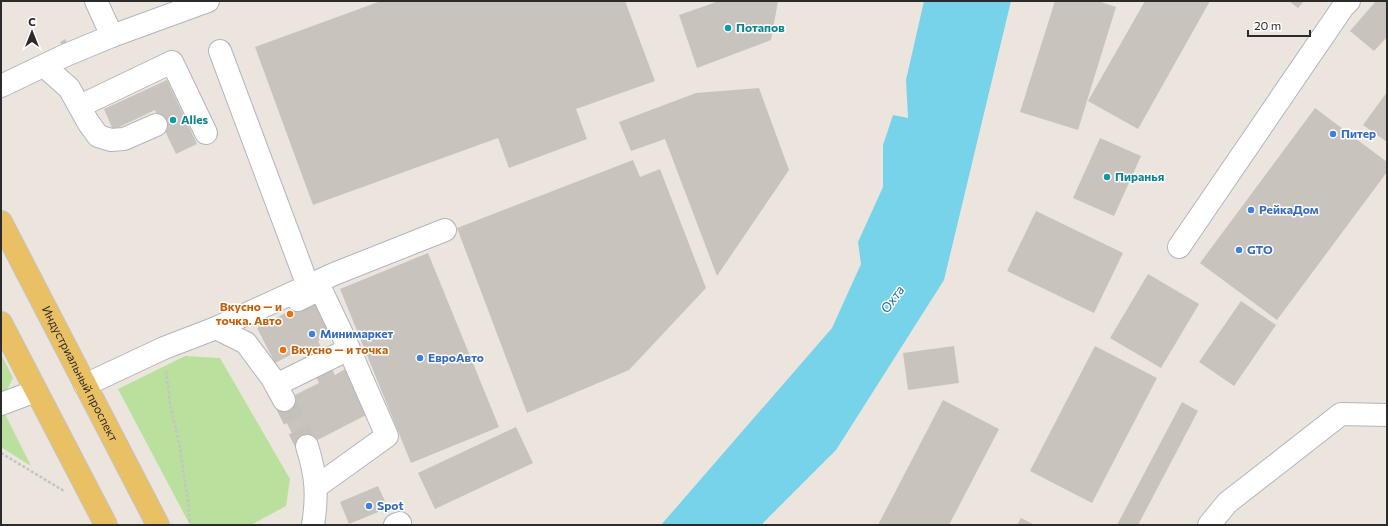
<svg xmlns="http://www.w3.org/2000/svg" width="1388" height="526" font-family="Commissioner,sans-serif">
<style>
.green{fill:#b9e09d}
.water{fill:#76d3e9}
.building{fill:#c8c3bc}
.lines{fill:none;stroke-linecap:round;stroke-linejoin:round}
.minor-tunnel{stroke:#c5c0ba;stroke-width:22;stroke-dasharray:22 11;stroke-linecap:butt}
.minor-casing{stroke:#b1b5be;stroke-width:24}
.major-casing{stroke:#c4c4c4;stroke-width:24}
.path{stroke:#c4c4c4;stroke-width:2.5;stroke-dasharray:3 2;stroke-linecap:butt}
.minor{stroke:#fff;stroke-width:22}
.major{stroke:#eac065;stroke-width:22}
.culture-dot{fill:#0f9aa8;stroke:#fff;stroke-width:1.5}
.shop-dot{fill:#3f7fe0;stroke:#fff;stroke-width:1.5}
.food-dot{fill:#e8710a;stroke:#fff;stroke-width:1.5}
.labels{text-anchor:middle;stroke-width:3;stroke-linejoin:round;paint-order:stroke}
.culture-label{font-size:12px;font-weight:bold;fill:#0d838f;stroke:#fff;text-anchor:start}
.shop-label{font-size:12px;font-weight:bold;fill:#366cbe;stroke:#fff;text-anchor:start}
.food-label{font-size:12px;font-weight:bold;fill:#c56008;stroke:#fff;text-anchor:end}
.street-label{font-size:12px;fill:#2b2b2b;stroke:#fff}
.water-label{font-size:13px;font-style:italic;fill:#147396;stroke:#fff}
</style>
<rect width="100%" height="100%" fill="#ece5de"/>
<g class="green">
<polygon points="1,354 13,378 7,390 1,392"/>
<polygon points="185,356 220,358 290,479 286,506 251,525 190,525 118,389"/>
<polygon points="3,410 31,466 1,447 1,411"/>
</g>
<polygon class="water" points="924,1 1011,1 944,280 836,450 761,525 661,525 832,328 861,264 858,242 883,187 883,145 893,115 908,118 906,80"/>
<g class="building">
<polygon points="381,1 625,1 655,81 576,109 587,139 509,168 498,138 313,205 255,47"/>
<polygon points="719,1 778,1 771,40 697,68 679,15"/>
<polygon points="1055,1 1098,1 1116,7 1078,130 1020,112"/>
<polygon points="1145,1 1210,1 1138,129 1088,101"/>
<polygon points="1289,1 1304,1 1298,8"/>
<polygon points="1376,1 1387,1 1387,37 1374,51 1350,31"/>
<polygon points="65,39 69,48 65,50 60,42"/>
<polygon points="167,80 197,144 176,154 155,110 113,130 104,109"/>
<polygon points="759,88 789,170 717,276 665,139 631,151 619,122 696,93"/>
<polygon points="1387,92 1387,142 1363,125"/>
<polygon points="1315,108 1387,162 1387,172 1277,320 1200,263"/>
<polygon points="1100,138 1141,156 1114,216 1073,198"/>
<polygon points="633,160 640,177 660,169 706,288 629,370 527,413 457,228"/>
<polygon points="1036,211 1123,253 1094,313 1007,271"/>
<polygon points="428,253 499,427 411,463 340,289"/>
<polygon points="1148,274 1199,304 1161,368 1110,338"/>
<polygon points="314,298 332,334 318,341 335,375 347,368 370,413 300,449 277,404 319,383 302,349 275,363 257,328"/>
<polygon points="1241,301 1276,325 1234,386 1199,362"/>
<polygon points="954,346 959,383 908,390 903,353"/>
<polygon points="1095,346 1157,378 1092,503 1030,471"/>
<polygon points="943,400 999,429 949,525 878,525"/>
<polygon points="1182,402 1198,411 1138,525 1117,525"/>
<polygon points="516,427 533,463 435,509 418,473"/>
<polygon points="378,486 388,508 349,524 340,502"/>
<polygon points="1021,518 1035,525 1017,525"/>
</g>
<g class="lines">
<polyline class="minor-tunnel" points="284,400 307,446"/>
<defs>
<g id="minor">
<polyline points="96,1 112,36 208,1"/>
<polyline points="220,51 308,286"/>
<polyline points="44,66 69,88 88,122 98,136 111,140 124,139 156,125"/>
<polyline points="1,86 66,55 112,36"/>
<polyline points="80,106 172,62 206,133"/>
<polyline points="1179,247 1343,7 1349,1"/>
<polyline points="298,300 314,292 322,292 344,338 387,436 316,487"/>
<polyline points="216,328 246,343 272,378 284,400"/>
<polyline points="85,385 164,348 216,328 334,274 445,230"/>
<polyline points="276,385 349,349"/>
<polyline points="1,404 36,391"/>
<path d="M 307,446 C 316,475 318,494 313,525"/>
<polyline points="395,525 400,523"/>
<polyline points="1209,525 1227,503 1341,414 1387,415"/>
</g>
<g id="major">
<path id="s1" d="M 1,222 L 158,525"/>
<polyline points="1,323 106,525"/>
</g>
</defs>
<use href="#minor" class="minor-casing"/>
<use href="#major" class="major-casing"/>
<g class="path">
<polyline points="166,371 170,404 179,443 188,501 190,525"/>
<polyline points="1,453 64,491"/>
</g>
<use href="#minor" class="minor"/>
<use href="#major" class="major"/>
</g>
<g class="culture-dot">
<circle cx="728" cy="28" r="4"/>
<circle cx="173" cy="120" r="4"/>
<circle cx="1107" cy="177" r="4"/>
</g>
<g class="shop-dot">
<circle cx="1333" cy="134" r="4"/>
<circle cx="1251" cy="210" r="4"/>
<circle cx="1239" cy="250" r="4"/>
<circle cx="312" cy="334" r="4"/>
<circle cx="420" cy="358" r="4"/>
<circle cx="369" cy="506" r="4"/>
</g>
<g class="food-dot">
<circle cx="290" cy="314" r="4"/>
<circle cx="283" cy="350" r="4"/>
</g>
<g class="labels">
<g class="culture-label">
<text x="736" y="32">Потапов</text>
<text x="181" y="124">Alles</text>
<text x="1115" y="181">Пиранья</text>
</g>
<g class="shop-label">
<text x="1341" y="138">Питер</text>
<text x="1259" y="214">РейкаДом</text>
<text x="1247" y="254">GTO</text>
<text x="320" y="338">Минимаркет</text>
<text x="428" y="362">ЕвроАвто</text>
<text x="377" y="510">Spot</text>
</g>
<g class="food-label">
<text x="282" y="311">Вкусно — и<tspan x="282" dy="14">точка. Авто</tspan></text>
<text x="291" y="354" text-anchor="start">Вкусно — и точка</text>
</g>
<g class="street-label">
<text dy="4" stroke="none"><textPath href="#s1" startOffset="171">Индустриальный проспект</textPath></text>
</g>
<g class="water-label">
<text transform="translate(892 299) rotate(-54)" y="5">Охта</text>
</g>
</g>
<rect width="1388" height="526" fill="none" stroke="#2b2b2b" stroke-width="4"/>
<g transform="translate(32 32)" stroke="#ffffff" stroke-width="3" paint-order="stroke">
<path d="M0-3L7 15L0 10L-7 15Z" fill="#2b2b2b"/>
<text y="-6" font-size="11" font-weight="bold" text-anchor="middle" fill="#2b2b2b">С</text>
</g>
<path d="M1248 30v6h62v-6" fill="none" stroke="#2b2b2b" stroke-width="2"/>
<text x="1254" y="30" font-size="12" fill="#2b2b2b" stroke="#ffffff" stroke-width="3" paint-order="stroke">20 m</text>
</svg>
